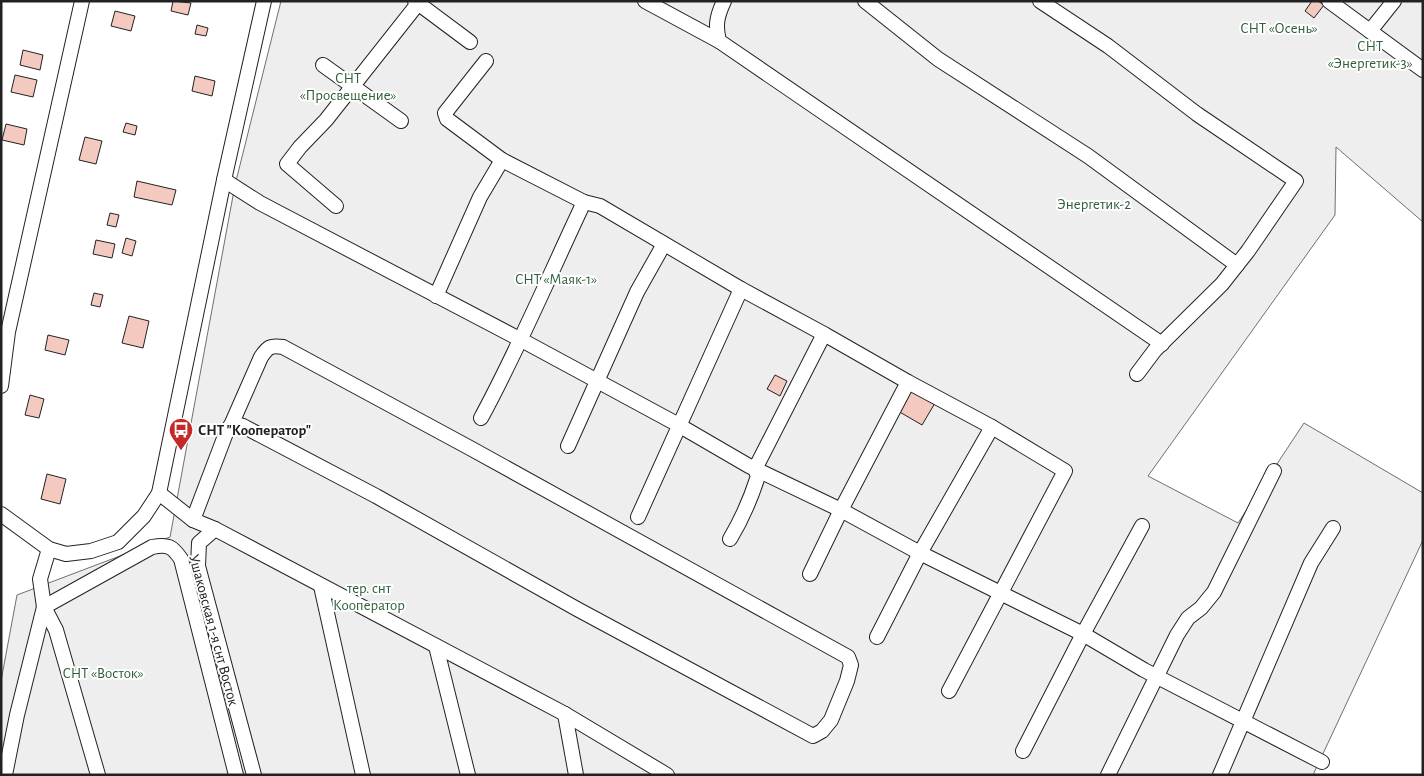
<svg xmlns="http://www.w3.org/2000/svg" width="1424" height="776" font-family="'Alegreya Sans',sans-serif">
<style>
.green{fill:#eee;stroke:#6f6f6f}
.building{fill:#f3c9c0;stroke:#222}
.lines{fill:none;stroke-linecap:round;stroke-linejoin:round}
.minor-casing{stroke:#222;stroke-width:16}
.minor{stroke:#fff;stroke-width:14}
.labels{text-anchor:middle;stroke-width:4;stroke-linejoin:round;paint-order:stroke}
.park-label{font-size:15px;fill:#2f5e38;stroke:#fff}
.poi-label{font-size:15px;font-weight:bold;fill:#222;stroke:#fff;text-anchor:start}
.street-label{font-size:15px;fill:#222;stroke:#fff}
</style>
<rect width="100%" height="100%" fill="#fff"/>
<polygon class="green" points="281,1 1423,1 1423,222 1336,147 1335,215 1148,476 1238,523 1304,423 1423,493 1423,540 1313,775 1,775 1,681 17,595 170,537 235,185"/>
<g class="building">
<polygon points="173,1 191,3 188,15 171,11"/>
<polygon points="1312,1 1318,1 1324,5 1314,18 1305,11"/>
<polygon points="115,11 135,16 131,31 111,26"/>
<polygon points="197,25 208,28 206,36 195,34"/>
<polygon points="23,50 43,55 40,70 20,65"/>
<polygon points="15,75 37,80 33,97 11,92"/>
<polygon points="195,76 215,81 212,96 192,91"/>
<polygon points="126,123 137,126 135,135 123,132"/>
<polygon points="6,124 27,129 24,145 2,140"/>
<polygon points="85,137 102,141 96,164 79,160"/>
<polygon points="137,181 176,190 172,205 134,197"/>
<polygon points="110,213 119,215 116,227 107,225"/>
<polygon points="126,238 136,241 132,256 122,253"/>
<polygon points="96,240 115,244 112,258 93,254"/>
<polygon points="94,293 103,295 100,307 91,305"/>
<polygon points="129,316 149,321 143,348 122,343"/>
<polygon points="48,335 69,340 65,355 45,350"/>
<polygon points="775,375 787,381 780,396 767,389"/>
<polygon points="911,390 935,403 922,425 898,411"/>
<polygon points="30,395 44,399 39,418 25,415"/>
<polygon points="47,474 66,479 60,504 41,499"/>
</g>
<g class="lines">
<defs>
<g id="minor">
<polyline points="415,1 470,42"/>
<polyline points="645,1 719,41"/>
<path d="M 724,1 C 717,16 715,25 719,41 L 1162,344"/>
<polyline points="865,1 938,59 1088,156 1237,265"/>
<polyline points="1040,1 1108,46 1197,114 1296,181 1248,251 1222,284 1155,350 1137,374"/>
<polyline points="1329,1 1423,70"/>
<polyline points="1370,31 1394,1"/>
<polyline points="486,61 445,113 447,119 502,160 584,202 600,206 741,289 824,334 908,382 992,427 1065,471 949,691"/>
<polyline points="323,65 401,121"/>
<polyline points="224,180 260,203 527,343 675,423 749,466 841,510 920,553 1083,634 1144,670 1322,762"/>
<polyline points="336,206 287,164 300,147 326,120 420,1"/>
<polyline points="436,296 480,197 502,160"/>
<polyline points="1,386 8,332 82,1"/>
<path d="M 481,418 C 519,348 550,274 584,202"/>
<polyline points="568,446 637,292 664,244"/>
<polyline points="159,493 193,520 215,529 565,714 667,775"/>
<polyline points="1,514 49,549 66,554 91,551 118,542 144,516 159,493 224,180 264,1"/>
<polyline points="638,517 741,289"/>
<path d="M 193,520 L 226,433 L 232,423 L 243,426 L 376,496 L 577,609 L 813,736 L 822,731 L 831,720 L 847,681 L 851,665 L 848,657 L 470,448 L 283,347 C 270,345 268,347 261,357 L 232,423"/>
<polyline points="215,529 199,543 198,566 254,775"/>
<path d="M 730,539 C 742,519 751,498 758,476 L 755,469 L 824,334"/>
<polyline points="49,549 40,579 44,607 56,630 98,775"/>
<polyline points="810,574 841,510 908,382"/>
<polyline points="321,586 363,775"/>
<polyline points="877,637 920,553 992,427"/>
<polyline points="436,646 468,775"/>
<polyline points="565,714 576,775"/>
<polyline points="1023,751 1083,634 1142,526"/>
<path d="M 5,775 L 17,715 L 44,607 L 152,547 C 168,544 172,546 181,559 L 236,775"/>
<polyline points="1108,775 1177,635 1188,618 1201,608 1214,592 1274,471"/>
<polyline points="1220,775 1311,563 1333,528"/>
</g>
</defs>
<use href="#minor" class="minor-casing"/>
<use href="#minor" class="minor"/>
</g>
<defs>
<symbol id="bus-pin" viewBox="-11 -11 22 30"><path d="M0 17L-7.5 6A9.5 9.5 0 1 1 7.5 6Z" fill="#c62828" stroke="#fff"/><path d="M-5-6H5V4H4V6H2V4H-2V6H-4V4H-5ZM-3.5-4V0h7V-4ZM-3.5 1.2v1.5H-2V1.2ZM2 1.2v1.5H3.5V1.2Z" fill="#fff"/></symbol>
</defs>
<g fill-rule="evenodd">
<use href="#bus-pin" x="167" y="416" width="28" height="38"/>
</g>
<g class="labels">
<g class="park-label">
<text x="1279" y="33">СНТ «Осень»</text>
<text x="1370" y="51">СНТ<tspan x="1370" dy="17">«Энергетик-3»</tspan></text>
<text x="348" y="83">СНТ<tspan x="348" dy="17">«Просвещение»</tspan></text>
<text x="1094" y="209">Энергетик-2</text>
<text x="556" y="284">СНТ «Маяк-1»</text>
<text x="369" y="593">тер. снт<tspan x="369" dy="17">Кооператор</tspan></text>
<text x="103" y="678">СНТ «Восток»</text>
</g>
<g class="poi-label">
<text x="198" y="435">СНТ "Кооператор"</text>
</g>
<g class="street-label">
<text transform="translate(214 630) rotate(75)" y="5">Ушаковская 1-я снт Восток</text>
</g>
</g>
<rect width="1424" height="776" fill="none" stroke="#222222" stroke-width="5"/>
</svg>
